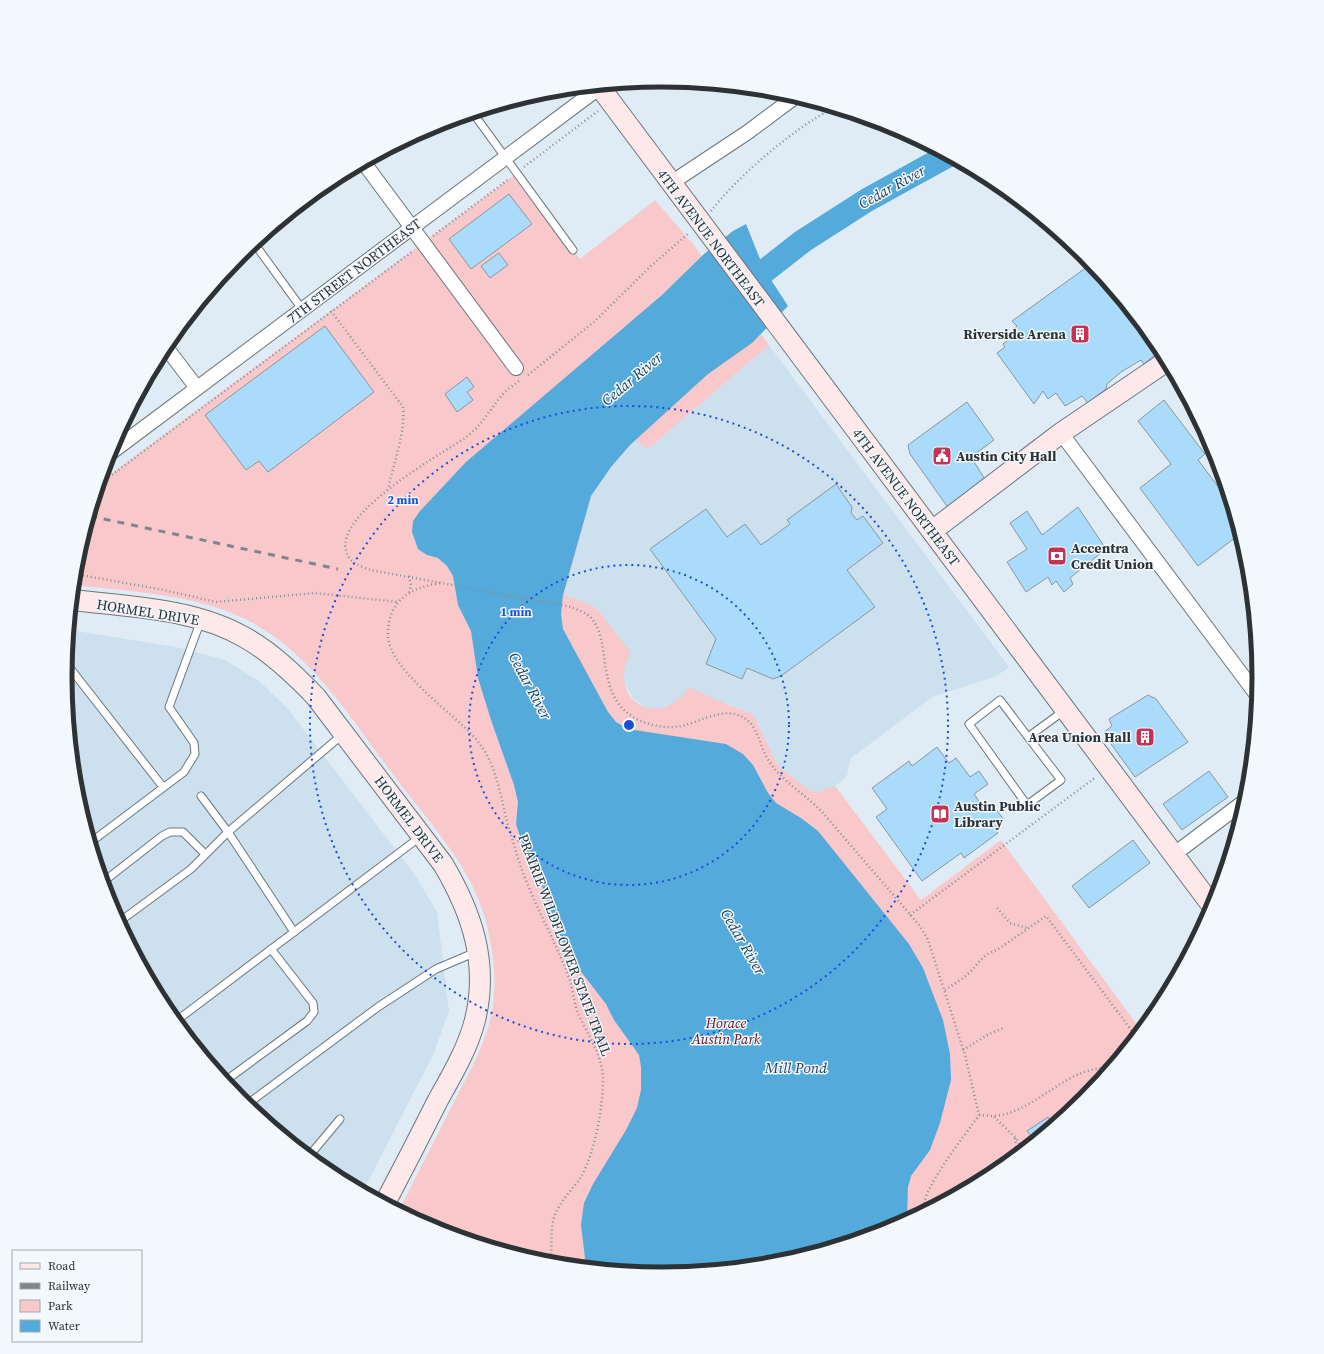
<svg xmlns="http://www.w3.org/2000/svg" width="1324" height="1354" font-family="'Source Serif 4',serif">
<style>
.built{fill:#cce0ed}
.green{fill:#f9c8cb}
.water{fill:#54aadb}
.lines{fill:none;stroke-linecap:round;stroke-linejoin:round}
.river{stroke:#54aadb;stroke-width:24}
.building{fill:#abdbfa;stroke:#8a969e}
.lane-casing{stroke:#6b767d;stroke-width:9}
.street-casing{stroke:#6b767d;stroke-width:16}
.secondary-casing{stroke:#6b767d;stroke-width:22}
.path{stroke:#868f95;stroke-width:2.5;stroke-dasharray:1 3;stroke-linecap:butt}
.lane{stroke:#fff;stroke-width:7}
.street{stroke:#fff;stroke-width:14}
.secondary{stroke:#fde8ea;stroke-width:20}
.rail{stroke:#7d868b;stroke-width:3;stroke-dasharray:7 7;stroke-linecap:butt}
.ring{fill:none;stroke:#1d4ed8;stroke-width:2;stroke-dasharray:2 4}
.labels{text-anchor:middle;stroke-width:3;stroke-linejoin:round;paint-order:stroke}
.street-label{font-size:14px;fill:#2d3235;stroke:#f1f8fe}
.poi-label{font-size:14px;font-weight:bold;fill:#2d3235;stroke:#f1f8fe;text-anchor:start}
.park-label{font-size:14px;font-style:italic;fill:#5f0f21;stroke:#f1f8fe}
.water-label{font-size:15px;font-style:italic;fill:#1e4359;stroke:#f1f8fe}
.rim{fill:none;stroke:#2d3235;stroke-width:5}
.centre{fill:#1d4ed8;stroke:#f1f8fe;stroke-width:2}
.ring-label{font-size:12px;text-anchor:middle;font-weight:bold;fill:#1d4ed8;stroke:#f1f8fe;stroke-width:3;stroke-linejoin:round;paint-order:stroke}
</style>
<rect width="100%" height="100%" fill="#dfecf5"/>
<g class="built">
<polygon points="769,345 1009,667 997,676 932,697 850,759 847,776 842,781 829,790 819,792 811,791 784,771 776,762 770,752 758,723 748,712 728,705 683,696 670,706 659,710 649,709 640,704 633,698 624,682 623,671 626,661 563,595 591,496 611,467 635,440 648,449"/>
<polygon points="70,630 176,647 225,660 259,681 287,708 340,777 415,875 437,912 449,1011 433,1055 363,1191 330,1173 240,1099 165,1008 110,905 76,793 65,677"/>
</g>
<path class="green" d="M 517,173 L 580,259 L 655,200 L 693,244 L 769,345 L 648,449 L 635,440 L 611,467 L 591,496 L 564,595 L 589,604 L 598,610 L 631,653 C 605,693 656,736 689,687 L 728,705 L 748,712 L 754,716 L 776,762 L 784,771 L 811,791 L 819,792 L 835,786 L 921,900 L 1001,840 L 1141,1030 L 1084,1099 L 993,1174 L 890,1229 L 778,1263 L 662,1274 L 545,1262 L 433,1228 L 399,1210 L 475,1061 C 483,1043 491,1024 493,1003 C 497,974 492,940 483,912 C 467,862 429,822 398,781 C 355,725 315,656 251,622 C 198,594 133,592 74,585 L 77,560 L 100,482 Z"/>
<polygon class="water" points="746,224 764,269 788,306 752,343 708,374 630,445 611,467 591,496 563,595 561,614 563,629 608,712 616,722 628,729 726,744 743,754 753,765 768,793 776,803 801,818 818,831 909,944 923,968 943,1020 950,1054 951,1080 940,1123 930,1150 911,1176 908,1187 907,1220 890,1229 778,1263 662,1274 586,1266 581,1225 584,1203 593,1184 626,1130 637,1108 641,1090 641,1067 639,1055 614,1020 606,1004 572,960 557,930 536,868 522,843 516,824 518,802 514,785 491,720 478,678 471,631 458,605 453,576 447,566 438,558 427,555 418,549 412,532 413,521 420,511 466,462 662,295 704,254 733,231"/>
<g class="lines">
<polyline class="river" points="739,291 803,241 867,200 947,156"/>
</g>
<g class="building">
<polygon points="509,194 532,224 471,269 449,239"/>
<polygon points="499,253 508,265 490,278 481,266"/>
<polygon points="1091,264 1161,350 1144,364 1141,360 1121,372 1107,384 1106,389 1088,403 1082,396 1065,406 1056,393 1048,399 1043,391 1034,404 997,353 1005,347 1003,344 1012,337 1011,331 1017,326 1012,321"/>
<polygon points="325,326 374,392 268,472 259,461 246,470 205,415"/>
<polygon points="467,377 474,387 467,392 473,400 457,412 445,394"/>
<polygon points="1164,400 1205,454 1198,460 1229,501 1240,534 1198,566 1140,488 1171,464 1138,421"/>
<polygon points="967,402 994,440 971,457 986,481 949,509 910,454 908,445"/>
<polygon points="836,484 852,507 851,513 857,520 863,516 883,543 847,570 875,607 781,676 773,679 747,668 742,679 706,664 716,639 650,549 706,509 727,537 745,524 761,545 790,524 787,520"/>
<polygon points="1078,507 1106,549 1070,578 1073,584 1064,592 1056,581 1052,585 1048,577 1026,592 1007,562 1027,549 1010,523 1027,511 1042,535"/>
<polygon points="1148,695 1156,699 1188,742 1135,777 1103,733 1112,726 1109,719"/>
<polygon points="937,747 949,763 956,758 970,777 979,771 988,784 974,794 986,811 993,805 1004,820 994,828 998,833 964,858 961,853 922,881 876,817 887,809 872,788 909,761 912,766"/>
<polygon points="1209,771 1228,797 1182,830 1163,804"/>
<polygon points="1133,840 1150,863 1089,908 1072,886"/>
<polygon points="1087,1096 1084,1099 1034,1140 1027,1131 1048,1117 1051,1121"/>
</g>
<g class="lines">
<defs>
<g id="lane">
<polyline points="473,113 573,250"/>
<polyline points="254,243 302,309"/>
<polyline points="66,663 163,787"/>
<polyline points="1028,737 1061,780 1027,805 969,724 1000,700 1028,737 1065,710"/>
<polyline points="201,796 228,832 294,932"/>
<polyline points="91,842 184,772 195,754 194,743 169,707 201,620"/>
<polyline points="103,882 162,836 170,832 183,832 205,854"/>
<polyline points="119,922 191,869 228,832 342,735"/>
<polyline points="176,1021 420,837"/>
<polyline points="225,1081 307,1021 314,1012 313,1003 271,949"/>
<polyline points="246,1105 378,1007 436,969 476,952"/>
<polyline points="309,1156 340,1119"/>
</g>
<g id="street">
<polyline points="364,163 516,368"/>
<polyline points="671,183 748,132 795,97"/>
<polyline points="165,346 197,388"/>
<polyline points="1061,433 1257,695"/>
<polyline points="109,454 600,87"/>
<polyline points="1173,855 1245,801"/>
</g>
<g id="secondary">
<polyline points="599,86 1213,907"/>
<polyline points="932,531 1061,433 1167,361"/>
<path d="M 73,600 C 129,607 193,608 244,637 C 271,652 294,674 316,697 L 443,864 C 472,913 489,963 475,1020 C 468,1048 452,1075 438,1100 C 421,1134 403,1169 385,1203"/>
</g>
</defs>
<use href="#lane" class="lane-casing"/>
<use href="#street" class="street-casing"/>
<use href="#secondary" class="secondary-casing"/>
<g class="path">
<polyline points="524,167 598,111"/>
<path d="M 711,211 C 739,175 792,130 833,108"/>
<polyline points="433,236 509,179"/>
<path d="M 331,311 L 403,407 C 406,431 393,465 388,489"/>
<polyline points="528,375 595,321 651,266 689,233"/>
<path d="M 519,381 C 514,385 509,388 505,392 C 491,407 482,426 465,438 C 442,454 315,523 352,561 C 356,565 365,568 371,570 L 571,607 C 578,610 587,613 592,619 C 610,640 598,683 623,709 C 638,724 666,731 685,725 C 701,721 721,709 738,715 C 759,722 758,745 769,761 C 782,782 807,795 823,813 L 920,926 L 928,940 L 965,1055 L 979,1115 C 967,1133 919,1192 924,1210"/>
<polyline points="98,489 109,477 413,251"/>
<polyline points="75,574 164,590 216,602 315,593 398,602"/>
<polyline points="409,576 411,586 409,592"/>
<path d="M 440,583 C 410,588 388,600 388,635 C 388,669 453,713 475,738 C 498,764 500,797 509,829 C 515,848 520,867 528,885 C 540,915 556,944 568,975 C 573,987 573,1001 578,1013 C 587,1034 602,1054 603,1078 C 603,1108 595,1152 581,1177 C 573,1189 562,1199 556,1212 C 549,1228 553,1246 550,1263"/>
<polyline points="997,908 1010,923 1027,928"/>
<polyline points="910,915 1096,777"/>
<path d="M 945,990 C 952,985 961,980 968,974 C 979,964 981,955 997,950 L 1046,916 L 1132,1031"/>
<polyline points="963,1050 989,1034 1003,1028"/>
<path d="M 979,1115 C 984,1115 989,1116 994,1116 C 1035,1113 1066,1066 1109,1068"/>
<polyline points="994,1117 1015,1137 1023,1149"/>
<polyline points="1015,1138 1017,1155"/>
<polyline points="866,1227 867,1236"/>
</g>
<use href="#lane" class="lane"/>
<use href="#street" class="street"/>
<use href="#secondary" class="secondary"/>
<polyline class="rail" points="90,516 338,569"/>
</g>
<g class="ring">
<circle cx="629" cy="725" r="160"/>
<circle cx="629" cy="725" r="319"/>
</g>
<defs>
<symbol id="building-square" viewBox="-11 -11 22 22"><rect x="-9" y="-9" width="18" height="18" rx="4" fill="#c43452" stroke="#f1f8fe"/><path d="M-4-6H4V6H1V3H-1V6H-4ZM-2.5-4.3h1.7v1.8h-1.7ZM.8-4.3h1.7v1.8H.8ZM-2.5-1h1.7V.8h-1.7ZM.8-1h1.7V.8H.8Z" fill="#fff"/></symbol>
<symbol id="civic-square" viewBox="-11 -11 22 22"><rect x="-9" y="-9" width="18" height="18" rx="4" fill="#c43452" stroke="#f1f8fe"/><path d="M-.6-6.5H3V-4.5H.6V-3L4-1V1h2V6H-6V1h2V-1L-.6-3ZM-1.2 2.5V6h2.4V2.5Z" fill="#fff"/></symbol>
<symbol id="bank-square" viewBox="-11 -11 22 22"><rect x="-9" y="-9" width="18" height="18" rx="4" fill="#c43452" stroke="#f1f8fe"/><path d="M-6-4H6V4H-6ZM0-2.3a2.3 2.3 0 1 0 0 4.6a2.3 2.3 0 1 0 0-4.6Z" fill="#fff"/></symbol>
<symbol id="library-square" viewBox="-11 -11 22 22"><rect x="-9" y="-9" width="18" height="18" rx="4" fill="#c43452" stroke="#f1f8fe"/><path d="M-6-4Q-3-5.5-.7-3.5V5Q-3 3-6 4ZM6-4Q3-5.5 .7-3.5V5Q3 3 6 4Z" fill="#fff"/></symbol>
</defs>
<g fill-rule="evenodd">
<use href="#building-square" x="1069" y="323" width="22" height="22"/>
<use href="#civic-square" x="931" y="445" width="22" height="22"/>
<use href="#bank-square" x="1046" y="545" width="22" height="22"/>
<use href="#building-square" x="1134" y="726" width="22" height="22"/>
<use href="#library-square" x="929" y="803" width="22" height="22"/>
</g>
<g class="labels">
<g class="street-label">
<text transform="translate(711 238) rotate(53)" y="5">4TH AVENUE NORTHEAST</text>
<text transform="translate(354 271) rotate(-37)" y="5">7TH STREET NORTHEAST</text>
<text transform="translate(906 497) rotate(53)" y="5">4TH AVENUE NORTHEAST</text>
<text transform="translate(148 612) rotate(9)" y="5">HORMEL DRIVE</text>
<text transform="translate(409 819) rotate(53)" y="5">HORMEL DRIVE</text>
<text transform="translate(565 945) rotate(69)" y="5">PRAIRIE WILDFLOWER STATE TRAIL</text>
</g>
<g class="poi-label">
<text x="1066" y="339" text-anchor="end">Riverside Arena</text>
<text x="956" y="461">Austin City Hall</text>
<text x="1071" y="553">Accentra<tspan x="1071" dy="16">Credit Union</tspan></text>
<text x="1131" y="742" text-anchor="end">Area Union Hall</text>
<text x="954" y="811">Austin Public<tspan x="954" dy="16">Library</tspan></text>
</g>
<g class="park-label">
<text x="726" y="1028">Horace<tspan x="726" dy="16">Austin Park</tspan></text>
</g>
<g class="water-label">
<text transform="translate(892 187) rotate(-29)" y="5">Cedar River</text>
<text transform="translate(632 379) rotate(-40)" y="5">Cedar River</text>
<text transform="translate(530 686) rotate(62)" y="5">Cedar River</text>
<text transform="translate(743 942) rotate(60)" y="5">Cedar River</text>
<text x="796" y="1073">Mill Pond</text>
</g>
</g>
<path d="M0 0H1324V1354H0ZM72 677a590 590 0 1 1 1180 0a590 590 0 1 1-1180 0Z" fill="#f1f8fe" fill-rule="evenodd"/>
<path class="rim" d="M72 677a590 590 0 1 1 1180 0a590 590 0 1 1-1180 0Z"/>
<circle cx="629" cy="725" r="6" class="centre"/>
<g class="ring-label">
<text x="403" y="504">2 min</text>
<text x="516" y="616">1 min</text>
</g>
<rect x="12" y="1250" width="130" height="92" fill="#f1f8fe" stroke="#a3a9ae"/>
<rect x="20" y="1263" width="20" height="6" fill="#fde8ea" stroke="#a3a9ae"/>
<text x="48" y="1270" font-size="12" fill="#2d3235">Road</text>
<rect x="20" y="1283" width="20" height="6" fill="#7d868b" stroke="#a3a9ae"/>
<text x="48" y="1290" font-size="12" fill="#2d3235">Railway</text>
<rect x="20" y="1300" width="20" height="12" fill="#f9c8cb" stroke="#a3a9ae"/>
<text x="48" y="1310" font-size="12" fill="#2d3235">Park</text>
<rect x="20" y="1320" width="20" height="12" fill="#54aadb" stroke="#a3a9ae"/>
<text x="48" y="1330" font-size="12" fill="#2d3235">Water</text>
</svg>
